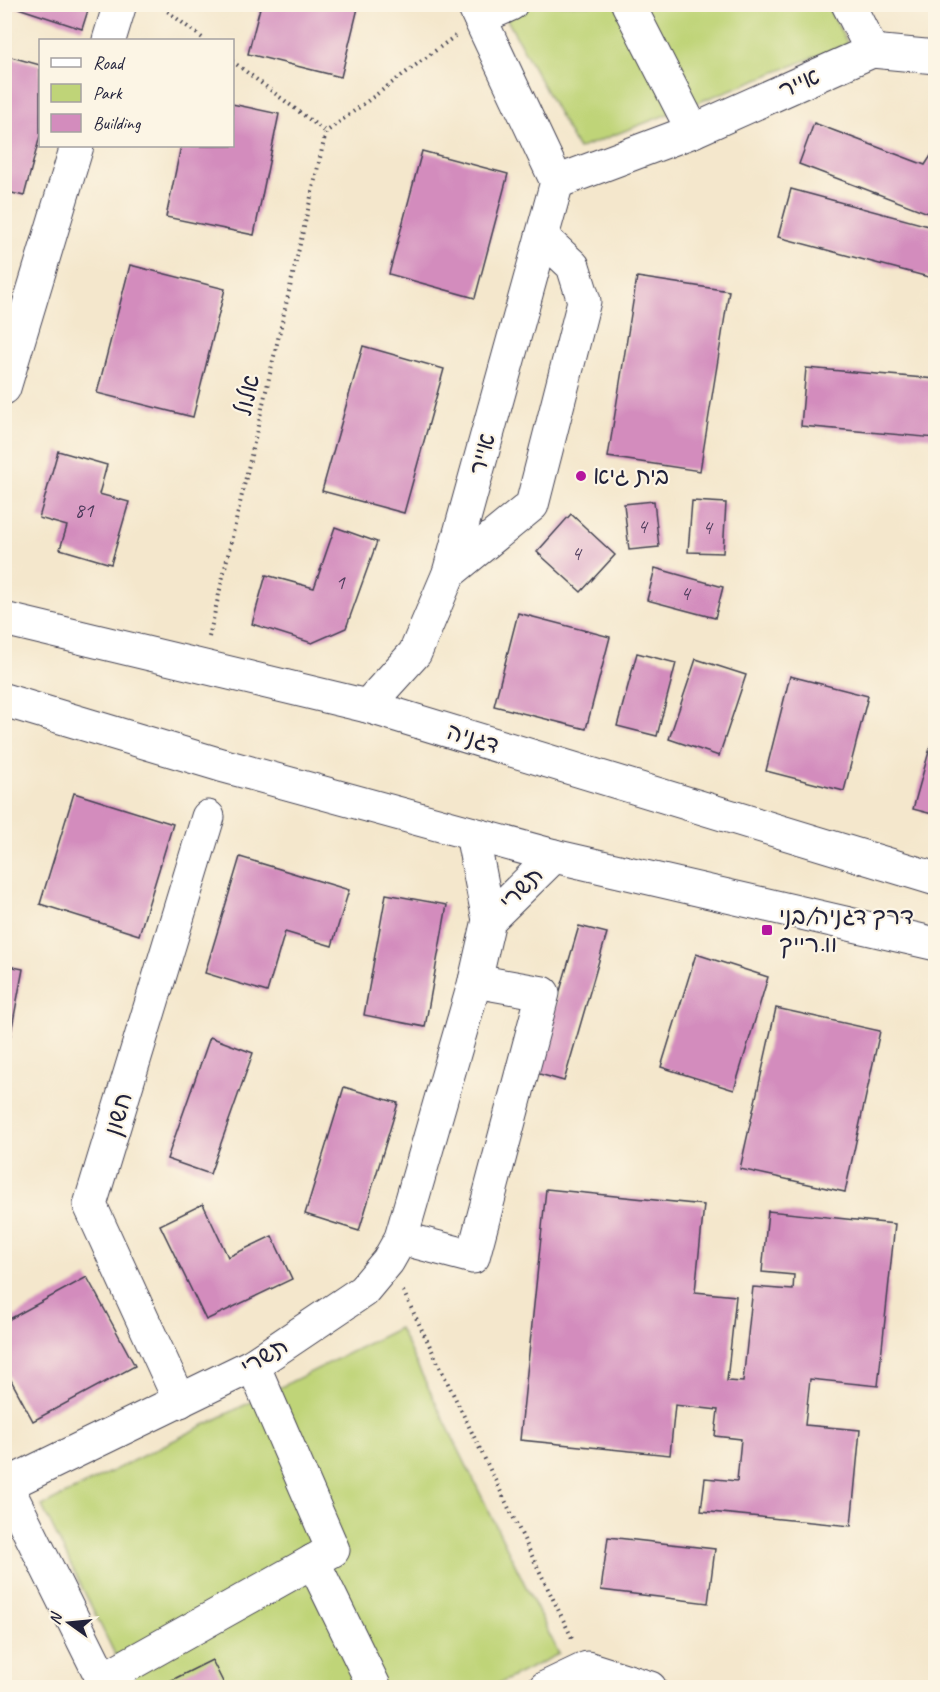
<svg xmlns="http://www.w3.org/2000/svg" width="940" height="1692" font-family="Caveat,'Playpen Sans Hebrew',sans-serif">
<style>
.green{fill:#bfd478;stroke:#707b5a;stroke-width:1.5}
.building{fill:#d38cbd}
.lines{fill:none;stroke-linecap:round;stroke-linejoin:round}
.minor-casing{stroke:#424051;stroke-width:35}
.path{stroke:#424051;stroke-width:4;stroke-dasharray:1.5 4.5;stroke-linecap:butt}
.minor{stroke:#fff;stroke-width:33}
.poi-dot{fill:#b5179e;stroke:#fcf5e5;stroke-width:2}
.labels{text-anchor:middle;stroke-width:4.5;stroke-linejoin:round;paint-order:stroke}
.number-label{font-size:21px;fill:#4e3c5c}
.street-label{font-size:24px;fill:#22223b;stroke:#fcf5e5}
.poi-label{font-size:24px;fill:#22223b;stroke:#fcf5e5;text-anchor:start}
</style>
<rect width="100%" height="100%" fill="#fcf5e5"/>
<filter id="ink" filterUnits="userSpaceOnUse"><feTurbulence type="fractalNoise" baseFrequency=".0167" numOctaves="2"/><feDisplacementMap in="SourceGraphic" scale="12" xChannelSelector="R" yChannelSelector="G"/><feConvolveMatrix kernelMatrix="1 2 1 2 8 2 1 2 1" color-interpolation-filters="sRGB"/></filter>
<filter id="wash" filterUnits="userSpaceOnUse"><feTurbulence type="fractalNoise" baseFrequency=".008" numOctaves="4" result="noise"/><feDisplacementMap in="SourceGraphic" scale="24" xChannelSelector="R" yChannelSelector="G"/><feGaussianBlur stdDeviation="1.35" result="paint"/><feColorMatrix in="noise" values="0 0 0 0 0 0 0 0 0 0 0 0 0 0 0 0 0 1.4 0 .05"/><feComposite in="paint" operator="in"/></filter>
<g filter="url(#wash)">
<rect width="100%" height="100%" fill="#f4e7cc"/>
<g class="green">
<polygon points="499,5 827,5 848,44 578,149"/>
<polygon points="399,1328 559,1654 492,1687 131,1687 42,1506"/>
</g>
<g id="blocks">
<g class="building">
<polygon points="6,4 90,4 82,29"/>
<polygon points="261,4 359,4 341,77 248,54"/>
<polygon points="4,55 40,65 40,136 24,196 4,191"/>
<polygon points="232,104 279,114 254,235 166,217 181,146 232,146"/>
<polygon points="814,123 925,165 936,148 936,216 799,164"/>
<polygon points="422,151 508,174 475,298 389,274"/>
<polygon points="791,189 936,228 936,279 778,237"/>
<polygon points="130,265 225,289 193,417 97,393"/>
<polygon points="637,277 729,291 700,471 608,457"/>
<polygon points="363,346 444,369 404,513 322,491"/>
<polygon points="806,368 936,379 936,438 801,426"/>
<polygon points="58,451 107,465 99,494 129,502 111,564 60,549 67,526 39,518"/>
<polygon points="654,501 659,547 629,550 624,504"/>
<polygon points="692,501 726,503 723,553 688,552"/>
<polygon points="571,514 615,555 581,592 537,552"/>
<polygon points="335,527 377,542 346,628 312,643 252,624 266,575 314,588"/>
<polygon points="655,568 723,587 715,618 647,600"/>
<polygon points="518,613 610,637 586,729 494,706"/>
<polygon points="637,653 676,663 657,736 617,726"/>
<polygon points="696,659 746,675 719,756 669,739"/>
<polygon points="790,676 868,696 844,791 766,771"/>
<polygon points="935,730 936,730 936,815 913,809"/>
<polygon points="74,793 173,824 139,935 40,904"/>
<polygon points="240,857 349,890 332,946 285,932 267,992 205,973"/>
<polygon points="386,894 447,905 425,1027 364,1015"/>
<polygon points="579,926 607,933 564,1081 536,1073"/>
<polygon points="696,954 768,977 734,1090 661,1067"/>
<polygon points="4,965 23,969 6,1059 4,1059"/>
<polygon points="776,1008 880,1031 845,1192 740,1169"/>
<polygon points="210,1037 253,1053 210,1174 167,1159"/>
<polygon points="344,1087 398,1103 359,1231 305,1214"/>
<polygon points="546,1189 704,1205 695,1292 736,1296 727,1381 743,1382 753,1287 793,1290 794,1275 762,1272 768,1211 895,1224 878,1386 810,1379 805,1425 860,1430 851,1526 701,1511 705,1478 737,1481 741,1439 715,1436 718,1410 675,1405 670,1455 520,1440"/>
<polygon points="203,1204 228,1257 272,1236 292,1279 206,1320 160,1225"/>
<polygon points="87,1277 135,1366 33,1421 4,1367 4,1322"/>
<polygon points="608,1537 715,1549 708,1603 601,1590"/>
<polygon points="212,1660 226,1688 170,1688 168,1682"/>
</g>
</g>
</g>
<g filter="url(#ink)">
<use href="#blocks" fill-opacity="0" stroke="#424051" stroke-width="1.5"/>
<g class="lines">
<defs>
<g id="minor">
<polyline points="628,4 693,131"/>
<polyline points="480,18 511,4"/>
<polyline points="109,40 120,4"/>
<polyline points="872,51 936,57"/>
<polyline points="557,182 693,131 872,51 848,4"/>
<polyline points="4,388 77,146"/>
<polyline points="449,573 532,505 584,301 573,266 542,237"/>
<polyline points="4,619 367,706 936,879"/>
<polyline points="4,700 221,765 554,856 936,944"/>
<polyline points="367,706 415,653 449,573 557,182 473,4"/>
<polyline points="472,834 489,920 554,856"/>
<polyline points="401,1238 473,1257 543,993 475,981"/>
<polyline points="180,1401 90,1205 208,817"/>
<polyline points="313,1561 375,1688"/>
<polyline points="103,1679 333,1550 253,1365"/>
<polyline points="107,1688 6,1485 253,1365 363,1291 388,1261 401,1238 475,981 489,920"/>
<polyline points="545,1688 587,1668 650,1688"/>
</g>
</defs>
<use href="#minor" class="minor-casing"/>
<g class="path">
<polyline points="158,4 205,40"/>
<polyline points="232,61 326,132"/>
<polyline points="209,637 326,132 455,36"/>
<polyline points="403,1291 573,1640"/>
</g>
<use href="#minor" class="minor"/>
</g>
</g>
<g class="poi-dot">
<circle cx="581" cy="476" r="6"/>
<rect x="761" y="924" width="12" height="12" rx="3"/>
</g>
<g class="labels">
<g class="number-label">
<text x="84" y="517">81</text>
<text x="642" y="533">4</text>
<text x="707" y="534">4</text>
<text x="576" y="560">4</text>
<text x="340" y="589">1</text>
<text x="685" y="600">4</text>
</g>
<g class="street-label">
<text transform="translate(799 83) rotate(-24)" y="8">אייר</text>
<text transform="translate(247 395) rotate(-77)" y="8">אלול</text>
<text transform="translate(482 454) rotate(-75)" y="8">אייר</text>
<text transform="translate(473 738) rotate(17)" y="8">דגניה</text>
<text transform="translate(521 888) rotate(-45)" y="8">תשרי</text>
<text transform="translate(118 1114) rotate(-73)" y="8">חשון</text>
<text transform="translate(264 1356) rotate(-31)" y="8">תשרי</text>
</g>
<g class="poi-label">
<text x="593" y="484">בית גיא</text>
<text x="779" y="924">דרך דגניה/בני<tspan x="779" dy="28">וו.רייך</tspan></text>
</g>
</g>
<rect width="940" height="1692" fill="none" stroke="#fcf5e5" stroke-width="24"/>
<rect x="39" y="39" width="195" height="108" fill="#fcf5e5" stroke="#a5a1a1" stroke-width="1.5"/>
<rect x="51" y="58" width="30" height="9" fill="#ffffff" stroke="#a5a1a1" stroke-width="1.5"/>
<text x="93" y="69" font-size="18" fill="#22223b">Road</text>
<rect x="51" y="84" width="30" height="18" fill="#bfd478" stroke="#a5a1a1" stroke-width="1.5"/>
<text x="93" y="99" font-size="18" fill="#22223b">Park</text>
<rect x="51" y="114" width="30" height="18" fill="#d38cbd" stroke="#a5a1a1" stroke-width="1.5"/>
<text x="93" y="129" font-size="18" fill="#22223b">Building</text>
<g transform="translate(69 1623) rotate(285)" stroke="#fcf5e5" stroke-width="4.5" paint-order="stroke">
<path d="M0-4.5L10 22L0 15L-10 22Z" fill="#22223b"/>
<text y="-9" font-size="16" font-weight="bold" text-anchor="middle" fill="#22223b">N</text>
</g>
</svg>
